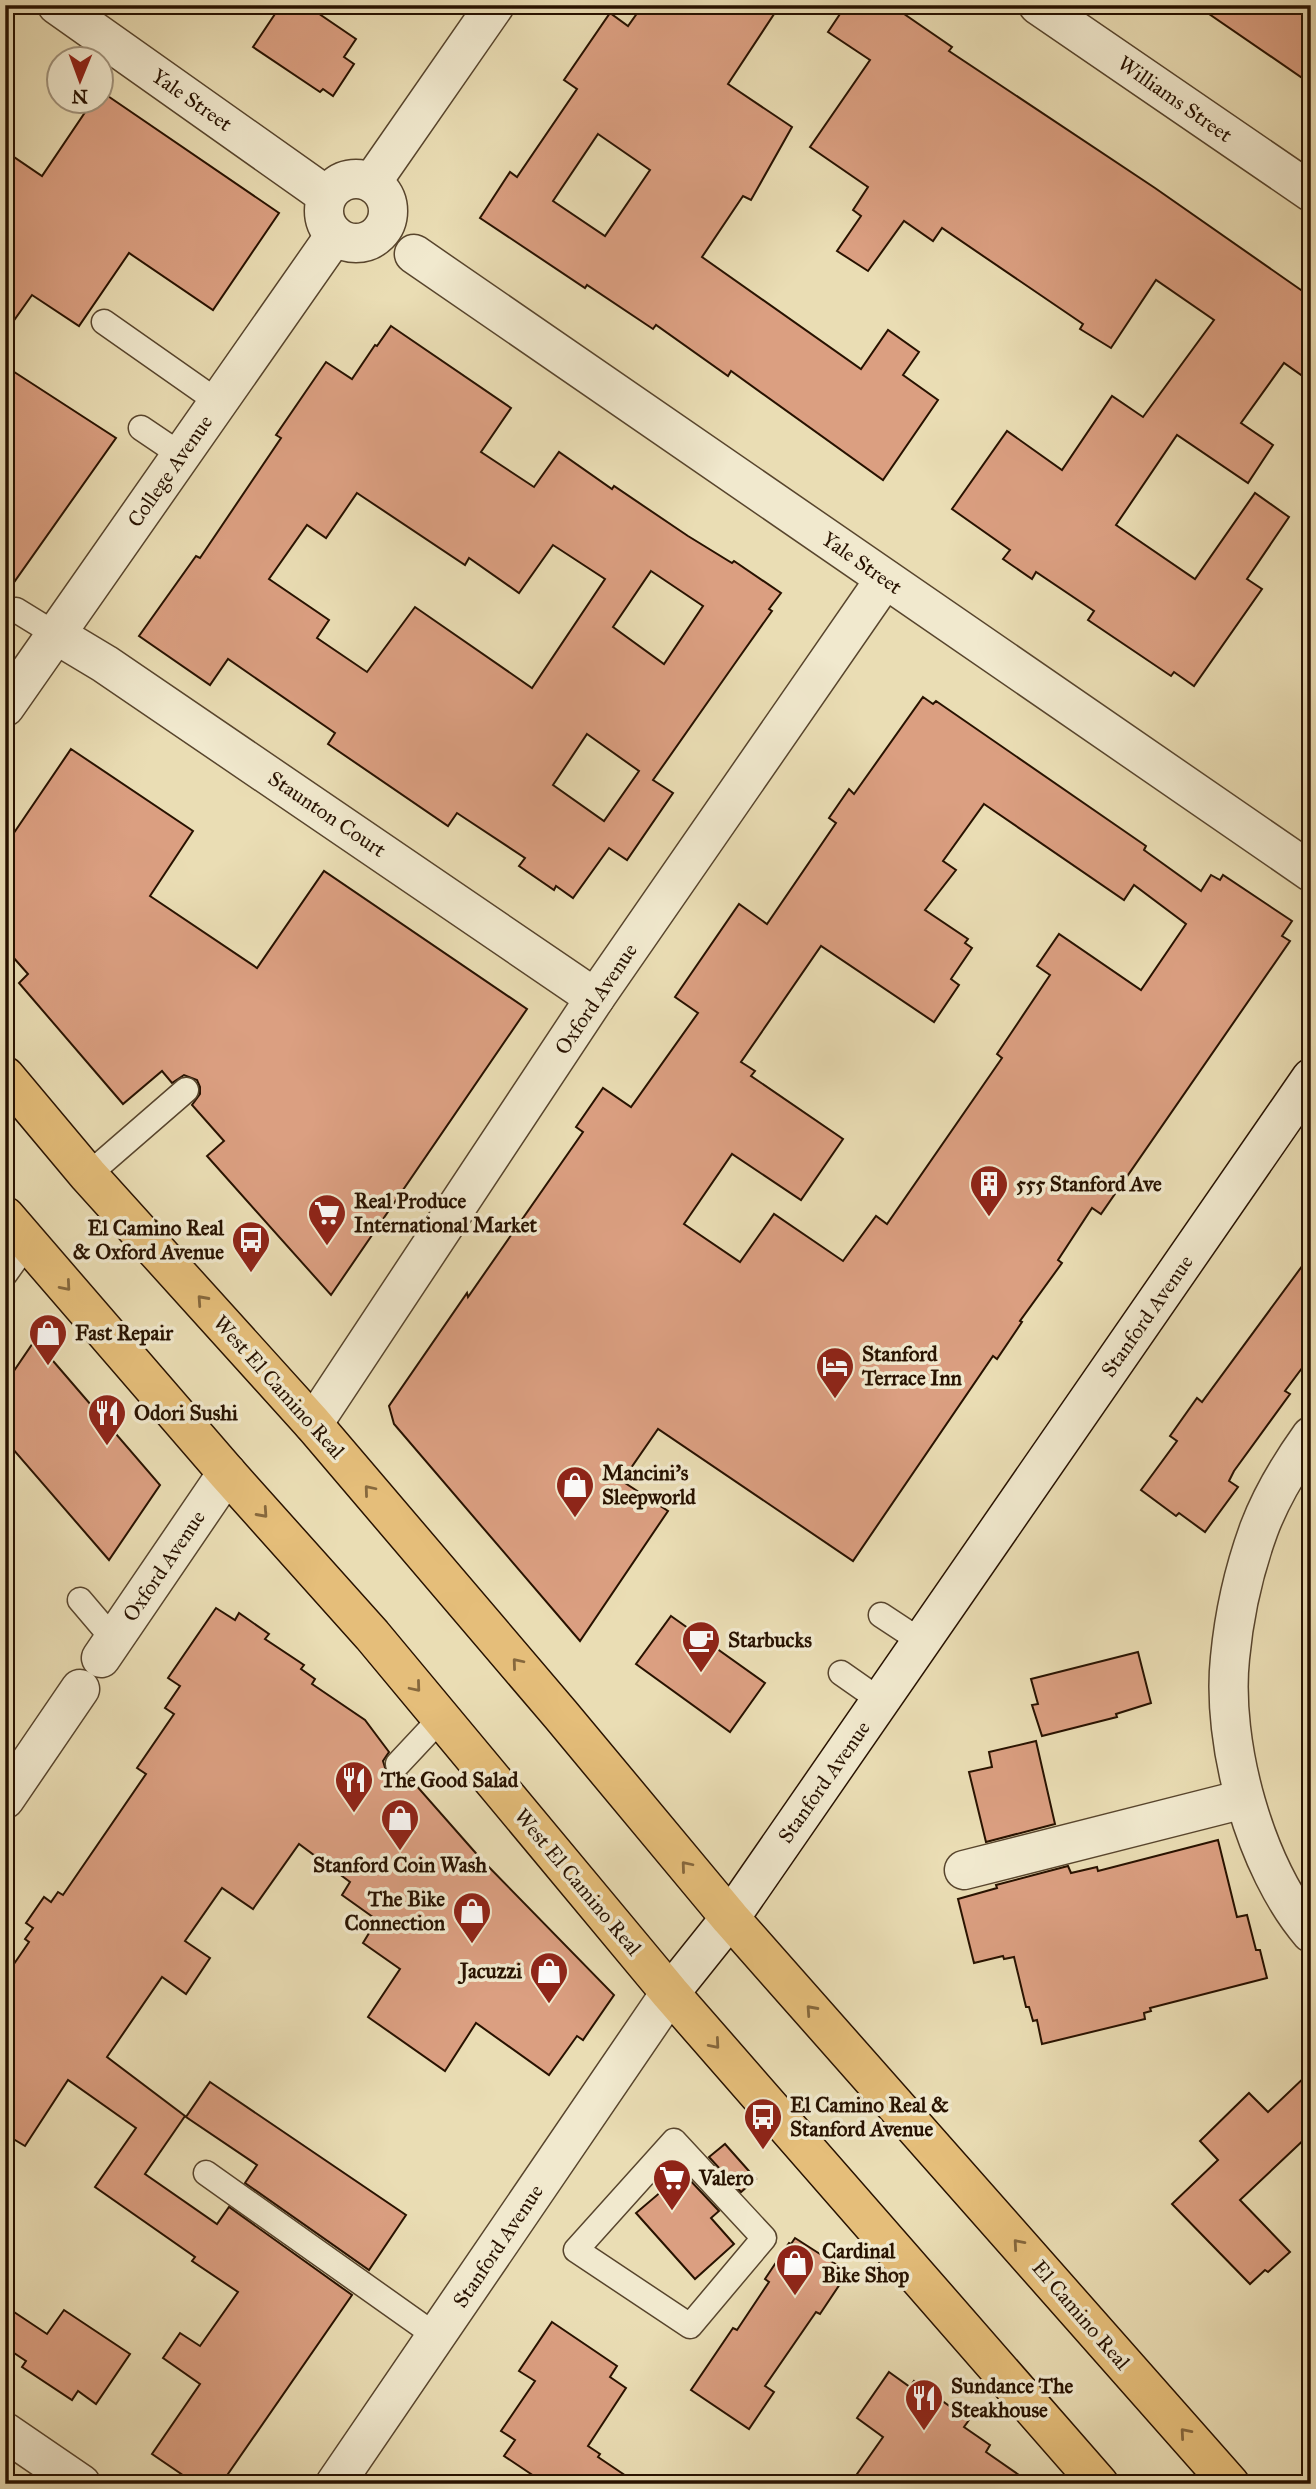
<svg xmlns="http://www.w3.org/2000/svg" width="1316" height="2489" font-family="'IM FELL Great Primer',serif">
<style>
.building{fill:#db9f81;stroke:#281200;stroke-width:2;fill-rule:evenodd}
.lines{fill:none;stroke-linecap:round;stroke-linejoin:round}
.lane-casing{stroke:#58452d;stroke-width:27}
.street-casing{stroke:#58452d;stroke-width:41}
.secondary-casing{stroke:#281200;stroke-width:41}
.primary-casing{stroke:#281200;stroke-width:41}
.lane{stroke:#f1e9ce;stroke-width:24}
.street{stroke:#f1e9ce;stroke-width:38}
.secondary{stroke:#f1e9ce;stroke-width:38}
.primary{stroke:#e5be7a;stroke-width:38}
.oneway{stroke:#86683d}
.labels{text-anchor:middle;stroke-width:7;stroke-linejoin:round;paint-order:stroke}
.street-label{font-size:21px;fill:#281200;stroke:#f1e9ce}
.poi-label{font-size:21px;font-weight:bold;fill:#281200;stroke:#f1e9ce;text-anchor:start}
</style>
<rect width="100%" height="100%" fill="#eaddb4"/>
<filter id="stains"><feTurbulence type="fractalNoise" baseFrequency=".00286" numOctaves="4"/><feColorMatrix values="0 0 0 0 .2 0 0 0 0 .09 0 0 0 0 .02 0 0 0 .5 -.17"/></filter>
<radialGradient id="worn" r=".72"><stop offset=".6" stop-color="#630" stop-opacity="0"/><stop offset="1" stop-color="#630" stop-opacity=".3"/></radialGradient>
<g class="building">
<polygon points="281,5 306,5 356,39 344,57 354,64 333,96 323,89 320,92 253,47"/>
<path d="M 643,5 L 780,5 L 728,84 L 792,127 L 751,200 L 743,196 L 702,257 L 861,369 L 888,330 L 919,352 L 903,375 L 938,400 L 883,480 L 731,371 L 728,376 L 656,325 L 653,329 L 587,285 L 585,288 L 480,218 L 510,172 L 517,177 L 577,89 L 564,80 L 610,13 L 628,26 ZM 598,134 L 650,170 L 605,236 L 553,201 Z"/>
<polygon points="846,5 891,5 952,47 949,51 1155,188 1311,297 1311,382 1284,363 1241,423 1273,445 1248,483 1177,435 1116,525 1195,579 1255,493 1289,517 1247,579 1262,589 1194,686 1174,672 1171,676 1088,620 1094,611 1036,572 1032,579 1003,559 1010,550 952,509 1007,431 1062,470 1112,396 1143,417 1214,320 1156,280 1111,348 1080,329 1083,324 942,228 933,241 904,221 868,271 837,251 861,216 853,210 868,187 810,147 870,60 828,32"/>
<polygon points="1196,5 1311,5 1311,84"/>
<polygon points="102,92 279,213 213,310 129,253 79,326 32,295 5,333 5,151 42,176 92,102 102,102"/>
<path d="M 391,326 L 511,408 L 481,452 L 534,487 L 559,452 L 612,489 L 614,486 L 688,536 L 732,563 L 734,561 L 781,593 L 769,609 L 772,611 L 738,659 L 653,780 L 673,793 L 627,860 L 609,848 L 573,898 L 556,886 L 554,890 L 519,866 L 525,858 L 457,813 L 448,826 L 328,744 L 335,733 L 228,659 L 210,685 L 139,636 L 196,556 L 200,558 L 281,438 L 276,435 L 326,362 L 352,379 L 375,345 L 377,346 ZM 357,493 L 465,565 L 469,558 L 519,593 L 553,545 L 605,579 L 532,688 L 415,607 L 367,672 L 317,638 L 329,620 L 269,579 L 307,525 L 326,538 ZM 651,571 L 703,606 L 664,664 L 613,627 ZM 587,734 L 639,771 L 604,821 L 553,785 Z"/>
<polygon points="5,366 116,438 5,595"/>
<path d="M 923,697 L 933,704 L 936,701 L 1146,846 L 1144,850 L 1201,891 L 1211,875 L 1220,880 L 1223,875 L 1292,921 L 1282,936 L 1290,941 L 1101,1214 L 1092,1208 L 1058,1260 L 1062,1263 L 1020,1321 L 1022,1322 L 997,1359 L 993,1356 L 853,1561 L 658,1429 L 622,1481 L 668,1511 L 580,1641 L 394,1424 L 389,1406 L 467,1293 L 468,1297 L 583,1132 L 576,1127 L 603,1088 L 631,1107 L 698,1013 L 675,997 L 739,904 L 767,924 L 836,823 L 829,818 L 849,789 L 854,794 ZM 984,804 L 1124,900 L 1134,885 L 1186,924 L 1141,990 L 1059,934 L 1037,966 L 1050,975 L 997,1054 L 1002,1058 L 887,1224 L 876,1216 L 843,1261 L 774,1214 L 740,1262 L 684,1224 L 732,1154 L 801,1200 L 843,1139 L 751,1076 L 755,1071 L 741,1062 L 821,946 L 934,1022 L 959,985 L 951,979 L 972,948 L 965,943 L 968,939 L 925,910 L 956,870 L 943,861 Z"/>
<polygon points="71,749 193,831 150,896 257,968 324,871 527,1009 331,1295 207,1156 224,1141 192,1105 200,1094 200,1087 197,1080 184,1075 172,1083 162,1071 123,1104 19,983 28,974 5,948 5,846"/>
<polygon points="1311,1254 1311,1356 1285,1391 1290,1394 1234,1471 1229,1481 1238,1487 1205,1532 1179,1513 1176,1516 1141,1490 1177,1441 1170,1436 1197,1398 1202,1402"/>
<polygon points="35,1340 160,1485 109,1560 5,1440 5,1384"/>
<polygon points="216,1608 235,1620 239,1613 269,1634 265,1639 304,1665 301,1669 315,1679 312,1684 365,1720 389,1752 383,1761 387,1774 395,1779 407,1775 481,1859 614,1995 583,2040 577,2036 549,2075 476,2023 445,2071 368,2017 400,1969 363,1943 377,1920 342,1895 350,1882 299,1844 253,1909 222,1888 185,1941 210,1958 186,1994 162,1977 107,2057 185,2116 145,2174 217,2224 229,2207 352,2295 221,2484 196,2484 152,2454 200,2384 163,2358 180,2333 200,2346 238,2292 192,2261 195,2257 95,2187 136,2128 68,2080 25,2146 5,2134 5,1977 29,1942 25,1939 33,1928 26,1923 44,1897 51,1902 58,1892 63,1895 146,1774 137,1768 174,1714 165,1708 180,1686 168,1678"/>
<polygon points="671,1616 765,1683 730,1732 636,1664"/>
<polygon points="1138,1652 1151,1703 1116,1714 1117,1717 1042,1736 1032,1705 1038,1704 1031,1679"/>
<polygon points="1036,1741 1055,1824 986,1842 969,1772 992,1767 989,1752"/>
<polygon points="1218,1840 1237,1917 1247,1915 1256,1950 1260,1950 1267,1978 1150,2008 1151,2011 1144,2013 1145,2019 1042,2044 1037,2020 1033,2021 1029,2007 1026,2007 1014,1957 1004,1959 1003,1956 974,1963 958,1899 997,1888 996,1885 1068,1866 1071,1873 1097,1867 1098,1871"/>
<polygon points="1311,2071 1311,2133 1240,2200 1290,2252 1268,2272 1265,2270 1250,2284 1172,2204 1218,2160 1200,2141 1249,2093 1268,2112"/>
<polygon points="210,2082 406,2215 369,2270 245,2183 257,2165 186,2117"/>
<polygon points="725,2144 756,2179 741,2192 709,2157"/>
<polygon points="687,2177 719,2211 711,2218 734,2244 695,2279 636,2213 676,2179 680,2183"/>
<polygon points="795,2238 848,2272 820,2314 816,2312 765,2386 774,2392 749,2429 691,2390 733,2328 737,2330 769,2282 765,2279 789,2243 791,2244"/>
<polygon points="5,2306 47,2334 64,2310 130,2354 96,2404 78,2391 72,2400 22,2367 26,2361 5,2347"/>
<polygon points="552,2322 617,2366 610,2377 626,2388 588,2446 600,2454 598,2457 638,2484 546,2484 504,2456 515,2440 501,2431 535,2381 519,2371"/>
<polygon points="889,2372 910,2387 914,2381 969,2420 964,2427 990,2445 986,2452 1032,2484 850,2484 883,2437 857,2418"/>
</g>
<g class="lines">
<defs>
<g id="lane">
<polyline points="104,322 218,402"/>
<polyline points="141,428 181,455"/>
<polyline points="16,610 55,634"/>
<polyline points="88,1175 186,1090"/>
<polyline points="5,1274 28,1242"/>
<polyline points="80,1600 114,1640"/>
<polyline points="881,1615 922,1642"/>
<polyline points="841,1673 881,1701"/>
<polyline points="398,1764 442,1717"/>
<polygon points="674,2141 764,2238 690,2326 576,2250"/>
<polyline points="206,2173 436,2336"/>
</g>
<g id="street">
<polyline points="57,5 327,196"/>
<polyline points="1038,5 1311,192"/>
<circle cx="356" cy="211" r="32"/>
<polyline points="372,182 495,5"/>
<polyline points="414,254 1311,872"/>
<polyline points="55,634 105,664 595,998"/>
<polyline points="5,707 335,235"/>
<polyline points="313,1424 595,998 885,579"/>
<path d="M 1311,1436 C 1291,1464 1271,1497 1259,1529 C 1244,1570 1234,1615 1230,1658 C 1221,1743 1255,1868 1311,1933"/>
<polyline points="101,1658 227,1473"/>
<polyline points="5,1799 80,1689"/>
<polyline points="964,1870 1244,1799"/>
<polyline points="5,2432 81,2484"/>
<polyline points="335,2484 670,1993"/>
</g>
<polyline id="secondary" points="670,1993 730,1918 1311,1078"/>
<g id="primary">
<polyline points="5,1076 88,1175 313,1424 561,1715 730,1918 1230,2484"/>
<polyline points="5,1216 227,1473 372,1635 670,1993 1099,2484"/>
</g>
</defs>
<use href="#lane" class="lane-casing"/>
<use href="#street" class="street-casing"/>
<use href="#secondary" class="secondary-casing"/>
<use href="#primary" class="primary-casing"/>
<use href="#lane" class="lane"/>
<use href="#street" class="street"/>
<use href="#secondary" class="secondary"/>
<use href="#primary" class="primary"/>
</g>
<defs><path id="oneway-chevron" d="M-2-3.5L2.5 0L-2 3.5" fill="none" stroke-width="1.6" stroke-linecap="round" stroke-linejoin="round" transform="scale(1.75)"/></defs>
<g class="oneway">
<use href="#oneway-chevron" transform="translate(66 1286) rotate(49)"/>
<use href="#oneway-chevron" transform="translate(202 1300) rotate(-132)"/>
<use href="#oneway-chevron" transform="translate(369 1490) rotate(-130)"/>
<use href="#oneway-chevron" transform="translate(263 1513) rotate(48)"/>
<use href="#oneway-chevron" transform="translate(517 1663) rotate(-130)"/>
<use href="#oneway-chevron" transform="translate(416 1687) rotate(50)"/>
<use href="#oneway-chevron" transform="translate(686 1866) rotate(-130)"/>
<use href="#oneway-chevron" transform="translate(811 2010) rotate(-132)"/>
<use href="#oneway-chevron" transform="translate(715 2044) rotate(49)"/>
<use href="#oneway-chevron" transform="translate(1018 2244) rotate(-131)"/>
<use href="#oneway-chevron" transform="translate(1185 2433) rotate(-131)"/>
</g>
<defs>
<symbol id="building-pin" viewBox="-11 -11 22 30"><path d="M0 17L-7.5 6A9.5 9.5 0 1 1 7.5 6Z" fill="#8f2418" stroke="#f1e9ce"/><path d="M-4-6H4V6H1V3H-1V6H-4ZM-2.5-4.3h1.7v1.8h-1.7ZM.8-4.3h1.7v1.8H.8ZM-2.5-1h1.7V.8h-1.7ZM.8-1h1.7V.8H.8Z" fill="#fff"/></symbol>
<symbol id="supermarket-pin" viewBox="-11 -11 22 30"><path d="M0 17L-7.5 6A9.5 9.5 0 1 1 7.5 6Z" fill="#8f2418" stroke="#f1e9ce"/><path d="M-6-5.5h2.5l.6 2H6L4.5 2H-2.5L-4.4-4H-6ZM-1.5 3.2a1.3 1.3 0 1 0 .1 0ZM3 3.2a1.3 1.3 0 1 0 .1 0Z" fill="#fff"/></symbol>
<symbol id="bus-pin" viewBox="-11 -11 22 30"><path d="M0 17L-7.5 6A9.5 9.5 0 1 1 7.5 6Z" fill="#8f2418" stroke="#f1e9ce"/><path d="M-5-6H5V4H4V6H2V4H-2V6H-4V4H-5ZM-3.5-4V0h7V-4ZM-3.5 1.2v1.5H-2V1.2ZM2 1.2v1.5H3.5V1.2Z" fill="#fff"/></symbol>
<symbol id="shop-pin" viewBox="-11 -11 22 30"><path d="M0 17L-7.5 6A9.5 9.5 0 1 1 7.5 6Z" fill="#8f2418" stroke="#f1e9ce"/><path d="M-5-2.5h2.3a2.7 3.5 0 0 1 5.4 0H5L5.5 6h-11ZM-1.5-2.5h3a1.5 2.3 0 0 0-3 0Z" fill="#fff"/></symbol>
<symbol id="hotel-pin" viewBox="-11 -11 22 30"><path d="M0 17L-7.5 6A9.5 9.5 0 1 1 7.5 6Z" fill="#8f2418" stroke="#f1e9ce"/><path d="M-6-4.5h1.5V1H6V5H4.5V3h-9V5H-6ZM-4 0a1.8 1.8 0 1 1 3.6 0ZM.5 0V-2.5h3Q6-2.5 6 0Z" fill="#fff"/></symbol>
<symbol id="restaurant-pin" viewBox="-11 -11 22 30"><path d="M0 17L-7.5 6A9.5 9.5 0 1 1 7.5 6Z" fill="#8f2418" stroke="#f1e9ce"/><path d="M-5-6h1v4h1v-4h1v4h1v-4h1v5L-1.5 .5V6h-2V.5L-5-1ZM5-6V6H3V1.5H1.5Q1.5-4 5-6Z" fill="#fff"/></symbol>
<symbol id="cafe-pin" viewBox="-11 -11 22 30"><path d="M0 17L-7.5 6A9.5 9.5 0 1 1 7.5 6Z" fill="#8f2418" stroke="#f1e9ce"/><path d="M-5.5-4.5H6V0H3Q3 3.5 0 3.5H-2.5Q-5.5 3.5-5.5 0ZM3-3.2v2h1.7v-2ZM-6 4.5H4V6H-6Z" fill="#fff"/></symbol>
</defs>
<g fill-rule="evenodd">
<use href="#building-pin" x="967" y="1162" width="44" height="60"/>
<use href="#supermarket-pin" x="305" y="1191" width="44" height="60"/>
<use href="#bus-pin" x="229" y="1218" width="44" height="60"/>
<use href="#shop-pin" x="26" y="1311" width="44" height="60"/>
<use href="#hotel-pin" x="813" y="1344" width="44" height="60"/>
<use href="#restaurant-pin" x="85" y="1391" width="44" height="60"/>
<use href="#shop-pin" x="553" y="1463" width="44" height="60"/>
<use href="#cafe-pin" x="679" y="1618" width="44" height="60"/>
<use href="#restaurant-pin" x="332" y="1758" width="44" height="60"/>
<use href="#shop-pin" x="378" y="1796" width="44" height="60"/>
<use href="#shop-pin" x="450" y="1889" width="44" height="60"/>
<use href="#shop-pin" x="527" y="1949" width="44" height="60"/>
<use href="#bus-pin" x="741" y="2095" width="44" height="60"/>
<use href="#supermarket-pin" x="650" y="2156" width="44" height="60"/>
<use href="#shop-pin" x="773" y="2241" width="44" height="60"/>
<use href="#restaurant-pin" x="902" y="2376" width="44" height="60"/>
</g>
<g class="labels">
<g class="street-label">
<text transform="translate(1175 99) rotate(35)" y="7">Williams Street</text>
<text transform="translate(192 100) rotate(35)" y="7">Yale Street</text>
<text transform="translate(170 471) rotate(-55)" y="7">College Avenue</text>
<text transform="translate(862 563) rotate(35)" y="7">Yale Street</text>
<text transform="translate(327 814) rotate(34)" y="7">Staunton Court</text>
<text transform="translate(596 999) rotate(-56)" y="7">Oxford Avenue</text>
<text transform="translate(1147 1316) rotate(-55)" y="7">Stanford Avenue</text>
<text transform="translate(279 1387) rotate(48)" y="7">West El Camino Real</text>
<text transform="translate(164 1566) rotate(-56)" y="7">Oxford Avenue</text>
<text transform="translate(824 1782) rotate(-55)" y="7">Stanford Avenue</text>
<text transform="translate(578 1882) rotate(50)" y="7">West El Camino Real</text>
<text transform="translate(498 2246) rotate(-56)" y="7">Stanford Avenue</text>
<text transform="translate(1081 2315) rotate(49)" y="7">El Camino Real</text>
</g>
<g class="poi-label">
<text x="1016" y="1191">555 Stanford Ave</text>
<text x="354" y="1208">Real Produce<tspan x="354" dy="24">International Market</tspan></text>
<text x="224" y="1235" text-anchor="end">El Camino Real<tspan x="224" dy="24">&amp; Oxford Avenue</tspan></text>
<text x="75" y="1340">Fast Repair</text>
<text x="862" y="1361">Stanford<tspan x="862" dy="24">Terrace Inn</tspan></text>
<text x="134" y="1420">Odori Sushi</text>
<text x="602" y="1480">Mancini’s<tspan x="602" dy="24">Sleepworld</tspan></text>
<text x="728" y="1647">Starbucks</text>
<text x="381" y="1787">The Good Salad</text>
<text x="400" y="1872" text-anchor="middle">Stanford Coin Wash</text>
<text x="445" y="1906" text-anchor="end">The Bike<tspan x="445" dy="24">Connection</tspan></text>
<text x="522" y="1978" text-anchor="end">Jacuzzi</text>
<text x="790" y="2112">El Camino Real &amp;<tspan x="790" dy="24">Stanford Avenue</tspan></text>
<text x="699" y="2185">Valero</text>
<text x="822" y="2258">Cardinal<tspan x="822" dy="24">Bike Shop</tspan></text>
<text x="951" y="2393">Sundance The<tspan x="951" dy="24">Steakhouse</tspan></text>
</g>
</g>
<rect width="1316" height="2489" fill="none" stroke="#eaddb4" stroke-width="28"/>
<rect x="7" y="7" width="1302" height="2475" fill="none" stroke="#281200" stroke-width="3.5"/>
<rect x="14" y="14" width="1288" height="2461" fill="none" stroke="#281200" stroke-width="2"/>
<g transform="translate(80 80) rotate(181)"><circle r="33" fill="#f1e9ce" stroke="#a1937c" stroke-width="2"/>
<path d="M0-5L12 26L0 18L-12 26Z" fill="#8f2418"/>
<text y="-10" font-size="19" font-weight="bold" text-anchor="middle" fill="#281200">N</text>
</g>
<rect width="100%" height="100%" filter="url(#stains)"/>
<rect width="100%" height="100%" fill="url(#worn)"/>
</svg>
